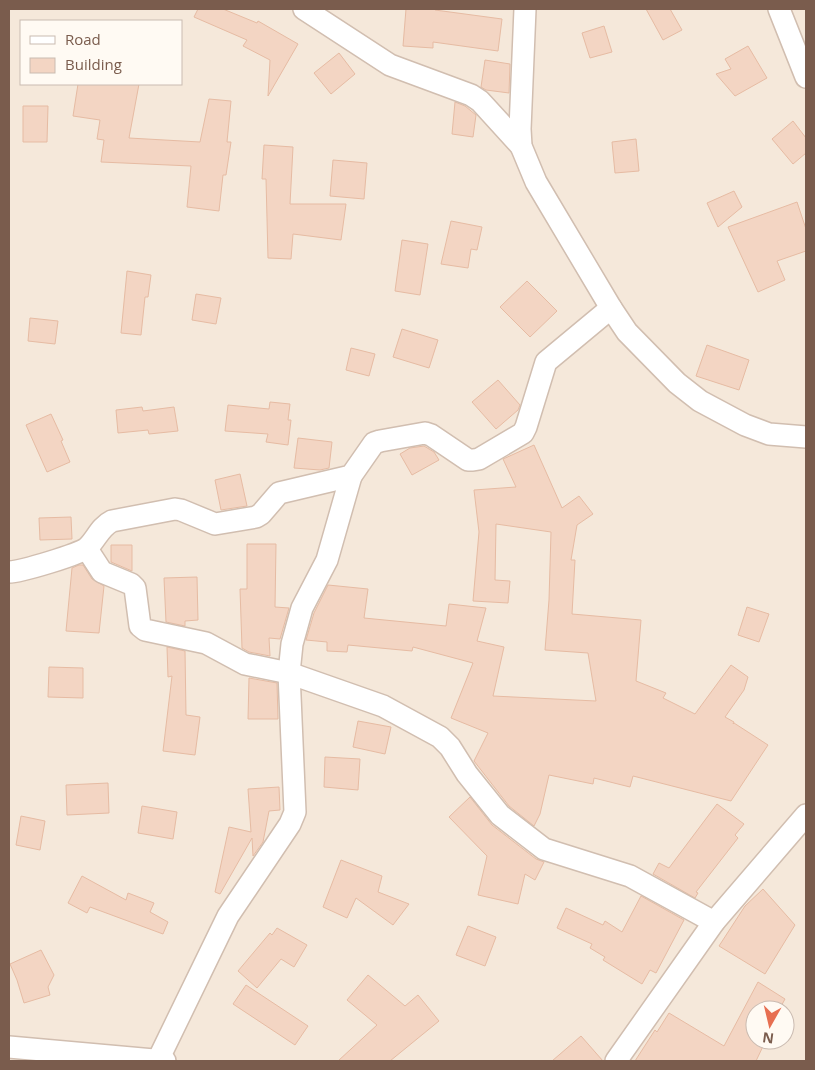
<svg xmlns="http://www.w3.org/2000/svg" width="815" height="1070" font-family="'Open Sans',sans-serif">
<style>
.residential{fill:#f5e8da;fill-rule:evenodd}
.building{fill:#f3d5c3;stroke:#e6bba3}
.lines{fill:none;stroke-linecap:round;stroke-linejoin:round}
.street-casing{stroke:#d1beb0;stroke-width:24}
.street{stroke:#fff;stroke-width:21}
</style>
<rect width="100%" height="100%" fill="#fdf6ec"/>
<path class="residential" d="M 9,9 L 806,9 L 806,1061 L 9,1061 ZM 21,21 L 181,21 L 181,84 L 21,84 ZM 755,1010 L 785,1010 L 785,1040 L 755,1040 Z"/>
<g class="building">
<polygon points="198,9 223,9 257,23 258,21 298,44 268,96 270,60 243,46 247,40 194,17"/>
<polygon points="406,9 435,9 435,10 502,19 498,51 433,42 433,48 403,46"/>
<polygon points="646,9 670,9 682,30 663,40"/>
<polygon points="604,26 612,52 590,58 582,33"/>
<polygon points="748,46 767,78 735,96 716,74 731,69 725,59"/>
<polygon points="339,53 355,74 331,94 314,73"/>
<polygon points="485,60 510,64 509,93 486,90 481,87"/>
<polygon points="78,84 139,84 129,138 200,142 209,99 231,101 227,142 231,142 226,175 223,175 219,211 187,207 191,166 101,162 104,140 97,139 100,120 73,116"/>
<polygon points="455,102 465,106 476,115 473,137 452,134"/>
<polygon points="23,106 48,106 47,142 23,142"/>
<polygon points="793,121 806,138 806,153 793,164 772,139"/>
<polygon points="636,139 639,171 615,173 612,142"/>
<polygon points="264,145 293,147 290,204 346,204 341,240 293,234 291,259 268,258 266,179 262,179"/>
<polygon points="333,160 367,163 364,199 330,196"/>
<polygon points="734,191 742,207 718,227 707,203"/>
<polygon points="797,202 806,229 806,251 777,261 785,280 758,292 728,227"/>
<polygon points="451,221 482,227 477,250 471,249 468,268 441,264"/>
<polygon points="402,240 428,244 420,295 395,291"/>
<polygon points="127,271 151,275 148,297 145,297 141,335 121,333"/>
<polygon points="527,281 557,311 530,337 500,307"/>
<polygon points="196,294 221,298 216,324 192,320"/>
<polygon points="30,318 58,321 55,344 28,341"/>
<polygon points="402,329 438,340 429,368 393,357"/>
<polygon points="707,345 749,360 739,390 696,376"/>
<polygon points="351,348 375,354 369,376 346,370"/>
<polygon points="498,380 520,405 518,410 496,429 472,402"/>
<polygon points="270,402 290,404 288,420 291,420 288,445 266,442 268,434 225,431 228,405 269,409"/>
<polygon points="142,407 143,411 174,407 178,431 149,434 148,430 118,433 116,410"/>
<polygon points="51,414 63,440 61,441 70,462 47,472 26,425"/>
<polygon points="298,438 332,442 329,468 320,470 294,468"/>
<polygon points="534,445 562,508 579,496 593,514 577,525 571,560 575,560 572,614 641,620 636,681 666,693 663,698 695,714 731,665 748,677 744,690 725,717 734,722 733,724 734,723 768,745 731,801 633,776 630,787 594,778 593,784 549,775 540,814 534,826 509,806 474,761 488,733 451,718 473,663 413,647 412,651 348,645 347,652 327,651 327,642 306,640 314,613 328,585 368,589 364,618 446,626 449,604 486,608 477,641 504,647 493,696 596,701 588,653 545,650 549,600 551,532 496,524 495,580 510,581 508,603 473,601 479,532 474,490 516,487 503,459"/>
<polygon points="424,446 434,452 439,460 412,475 400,454 410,448"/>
<polygon points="240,474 247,506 221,510 215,480"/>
<polygon points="71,517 72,539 40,540 39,518"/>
<polygon points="247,544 276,544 275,607 289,608 280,639 269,638 270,656 249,652 242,648 240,589 247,589"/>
<polygon points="111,545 132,545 132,571 111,562"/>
<polygon points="79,565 83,565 92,579 104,586 99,633 66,631 72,568"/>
<polygon points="197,577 198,620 185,621 185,626 166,622 164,578"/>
<polygon points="747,607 769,614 759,642 738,635"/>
<polygon points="167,647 185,651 186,715 200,717 195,755 163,751 172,676 168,677"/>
<polygon points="49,667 83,668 83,698 48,697"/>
<polygon points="249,678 277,683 278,719 248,719"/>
<polygon points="358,721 391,727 385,754 353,747"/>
<polygon points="325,757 360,759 358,790 324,787"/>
<polygon points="108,783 109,813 67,815 66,785"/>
<polygon points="279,787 280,810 269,811 263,842 253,856 252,838 220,894 215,892 229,827 251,832 248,789"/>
<polygon points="470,797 492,825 536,859 544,862 535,880 525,874 518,904 478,895 487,856 449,817"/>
<polygon points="717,804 744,824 735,835 738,838 696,892 698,893 695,898 653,874 659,863 669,868"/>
<polygon points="142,806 177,812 173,839 138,833"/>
<polygon points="21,816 45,821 40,850 16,845"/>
<polygon points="341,860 382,876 378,892 409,904 393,925 356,898 347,918 323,907"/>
<polygon points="82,876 126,900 128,893 154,903 150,912 168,922 163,934 90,907 87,913 68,903"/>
<polygon points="763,889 795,925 765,974 719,946 745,906"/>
<polygon points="641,896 684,920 656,973 650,970 642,984 603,960 605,957 590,948 592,944 557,928 566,908 603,925 605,921 622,932"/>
<polygon points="468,926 496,937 485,966 456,955"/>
<polygon points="277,928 307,945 294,967 281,959 257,988 238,971 270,933 272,935"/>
<polygon points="41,950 54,975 48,987 50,995 24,1003 17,980 10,964"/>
<polygon points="368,975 405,1006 418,995 439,1021 390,1061 338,1061 377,1025 347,1000"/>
<polygon points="758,982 785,999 779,1010 755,1010 755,1040 766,1040 756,1061 635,1061 655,1030 657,1032 669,1013 724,1046"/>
<polygon points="246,985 308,1026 295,1045 233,1004"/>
<polygon points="581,1036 603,1061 552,1061"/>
</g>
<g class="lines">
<defs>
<g id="street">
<polyline points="304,9 390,65 471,95 480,101 521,146"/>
<polyline points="525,9 520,129 521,146 536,182 611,308 627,332 677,383 700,401 745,425 769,434 806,437"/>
<polyline points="779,9 806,77"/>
<polyline points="87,549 102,572 131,584 135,588 140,626 145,630 206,643 245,664 289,673 383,706 440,737 450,747 467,774 500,815 544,849 630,876 714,922"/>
<path d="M 9,572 C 20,572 81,554 88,547 C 97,538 100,527 112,521 L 175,509 L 181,510 L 215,524 L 256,517 L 261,514 L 279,493 L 351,476 L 374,443 L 380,441 L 425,433 L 431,435 L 468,460 L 473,460 L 479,459 L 523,433 L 526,427 L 546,362 L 611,308"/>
<polyline points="9,1047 165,1061"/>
<polyline points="158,1060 228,916 290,824 295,812 289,673 292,644 302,608 327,560 351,476"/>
<polyline points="616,1061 714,922 806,815"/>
</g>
</defs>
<use href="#street" class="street-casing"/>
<use href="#street" class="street"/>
</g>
<rect width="815" height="1070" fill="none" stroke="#7a5c4d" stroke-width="20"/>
<rect x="20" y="20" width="162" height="65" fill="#fffaf3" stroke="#cabbb1"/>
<rect x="30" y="36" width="25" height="8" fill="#ffffff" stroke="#cabbb1"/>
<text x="65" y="45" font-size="15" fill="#7a5c4d">Road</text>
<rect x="30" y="58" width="25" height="15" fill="#f3d5c3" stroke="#cabbb1"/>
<text x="65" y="70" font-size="15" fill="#7a5c4d">Building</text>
<g transform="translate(770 1025) rotate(188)"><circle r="24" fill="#fffaf3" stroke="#cabbb1"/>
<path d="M0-4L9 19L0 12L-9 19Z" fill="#e76f51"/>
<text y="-8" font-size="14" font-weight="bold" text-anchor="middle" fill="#7a5c4d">N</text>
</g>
</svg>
